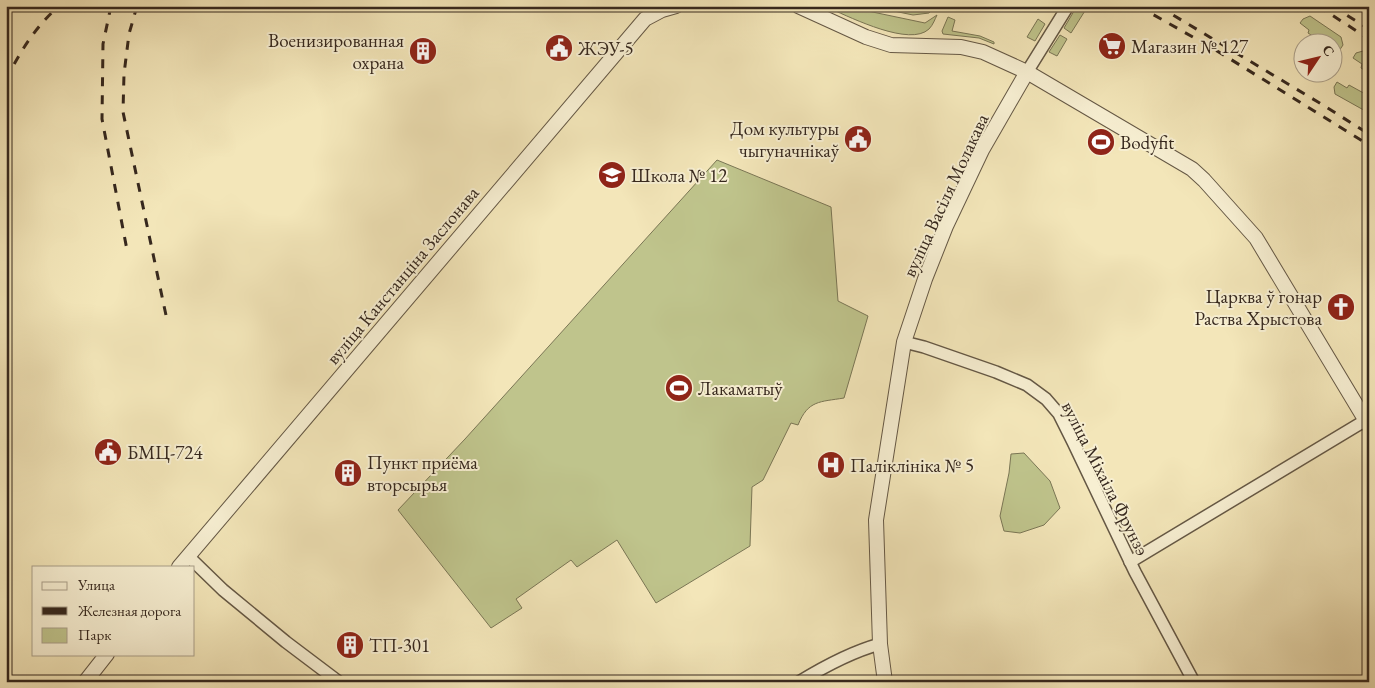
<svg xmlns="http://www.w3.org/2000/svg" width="1375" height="688" font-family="'EB Garamond',serif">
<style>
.green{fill:#bfc48c;stroke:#7a7655}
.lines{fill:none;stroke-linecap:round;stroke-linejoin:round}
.minor-casing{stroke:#655845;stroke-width:14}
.tertiary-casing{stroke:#655845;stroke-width:16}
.minor{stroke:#f7efd2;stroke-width:11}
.tertiary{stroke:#f7efd2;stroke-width:14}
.rail{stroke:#36281e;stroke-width:3;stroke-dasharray:9 9;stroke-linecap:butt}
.labels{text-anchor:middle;stroke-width:4;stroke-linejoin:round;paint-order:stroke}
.poi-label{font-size:19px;fill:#36281e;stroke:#f7efd2;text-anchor:start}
.street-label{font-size:19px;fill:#36281e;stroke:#f7efd2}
</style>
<rect width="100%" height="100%" fill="#f3e6b9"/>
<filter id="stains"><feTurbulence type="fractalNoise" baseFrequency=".004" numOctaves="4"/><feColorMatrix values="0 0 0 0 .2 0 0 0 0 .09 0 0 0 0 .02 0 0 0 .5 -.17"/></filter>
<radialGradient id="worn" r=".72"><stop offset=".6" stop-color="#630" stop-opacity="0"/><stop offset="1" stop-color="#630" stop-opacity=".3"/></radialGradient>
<g class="green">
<path d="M 833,6 L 844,6 L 925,23 L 937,15 C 935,19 933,25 929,29 C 910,47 852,18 831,9 Z"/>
<polygon points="886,6 931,6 934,8 929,13 913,15 884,9"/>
<polygon points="1077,6 1088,6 1071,33 1064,28"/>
<polygon points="1310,16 1341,37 1343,45 1339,51 1333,46 1332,42 1322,42 1308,33 1309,30 1300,23 1303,19"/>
<polygon points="948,17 955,20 952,31 980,36 994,42 994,44 979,38 943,34 942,31"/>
<polygon points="1038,19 1045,24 1035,41 1027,37"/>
<polygon points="1060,35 1067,39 1057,56 1049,52"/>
<polygon points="1363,51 1369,55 1369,73 1361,68 1362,64 1353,58 1356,53"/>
<polygon points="1337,82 1347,88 1349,85 1369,96 1369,113 1335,94 1334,87"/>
<path d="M 717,160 L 831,207 L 838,301 L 868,316 L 844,398 C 820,402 808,400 798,425 L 791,423 L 763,480 L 752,487 L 750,546 L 656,603 L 617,540 L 577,567 L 571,560 L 516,599 L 522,608 L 491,628 L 398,510 L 465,439 Z"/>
<polygon points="1024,453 1050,481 1060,508 1044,525 1020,533 1004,531 1000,516 1009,473 1011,454"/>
</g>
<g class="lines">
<defs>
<g id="minor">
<polyline points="1027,72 1068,6"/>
<polyline points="904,342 924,347 996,372 1027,385 1046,399 1059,414 1073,442 1135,572 1194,682"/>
<polyline points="188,556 223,590 286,642 339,682"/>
<polyline points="1130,562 1366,420"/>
<path d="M 799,682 C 825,666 851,652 880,644"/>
</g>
<g id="tertiary">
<polyline points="798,6 866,37 891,45 961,47 983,52 1027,72 1192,169 1204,180 1256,238 1369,426"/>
<polyline points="179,567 645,19 662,10 676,6"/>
<polyline points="85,682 107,654"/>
<polyline points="885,682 880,644 876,520 904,342 925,279 946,226 982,150 1027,72"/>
</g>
</defs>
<use href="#minor" class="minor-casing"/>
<use href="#tertiary" class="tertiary-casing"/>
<use href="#minor" class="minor"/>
<use href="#tertiary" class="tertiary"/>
<g class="rail">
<polyline points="111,6 103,44 102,119 127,250"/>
<polyline points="137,6 129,34 124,74 123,112 167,320"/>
<polyline points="1138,6 1214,49 1369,145"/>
<polyline points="1158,6 1318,102 1369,134"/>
<polyline points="1318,6 1369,39"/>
<polyline points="1332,6 1369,29"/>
<polyline points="1363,6 1369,10"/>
<path d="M 6,80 C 19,53 36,26 59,6"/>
</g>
</g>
<defs>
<symbol id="supermarket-disc" viewBox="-11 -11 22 22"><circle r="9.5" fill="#8f2418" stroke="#f7efd2"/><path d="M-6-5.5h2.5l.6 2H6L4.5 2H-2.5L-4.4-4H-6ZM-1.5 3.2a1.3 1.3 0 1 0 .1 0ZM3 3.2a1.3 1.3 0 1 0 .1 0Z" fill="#fff"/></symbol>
<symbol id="civic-disc" viewBox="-11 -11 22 22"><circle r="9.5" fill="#8f2418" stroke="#f7efd2"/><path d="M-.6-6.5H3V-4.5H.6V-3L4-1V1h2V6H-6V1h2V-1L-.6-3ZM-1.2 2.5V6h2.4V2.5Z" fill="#fff"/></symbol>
<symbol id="building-disc" viewBox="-11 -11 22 22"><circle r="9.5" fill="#8f2418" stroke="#f7efd2"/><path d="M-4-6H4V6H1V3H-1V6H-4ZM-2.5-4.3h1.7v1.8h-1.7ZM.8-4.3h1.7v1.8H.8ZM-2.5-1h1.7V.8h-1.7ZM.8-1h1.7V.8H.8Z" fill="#fff"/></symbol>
<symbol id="stadium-disc" viewBox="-11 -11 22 22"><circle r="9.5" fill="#8f2418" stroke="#f7efd2"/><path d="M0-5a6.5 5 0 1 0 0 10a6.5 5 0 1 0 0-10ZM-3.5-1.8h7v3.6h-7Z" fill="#fff"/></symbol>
<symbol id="school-disc" viewBox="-11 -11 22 22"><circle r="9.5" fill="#8f2418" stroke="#f7efd2"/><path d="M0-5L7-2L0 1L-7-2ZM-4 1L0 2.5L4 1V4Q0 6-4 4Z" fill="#fff"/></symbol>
<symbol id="church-disc" viewBox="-11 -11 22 22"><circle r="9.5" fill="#8f2418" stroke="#f7efd2"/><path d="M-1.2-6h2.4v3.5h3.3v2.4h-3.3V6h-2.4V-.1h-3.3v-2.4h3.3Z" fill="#fff"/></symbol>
<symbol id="hospital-disc" viewBox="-11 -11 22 22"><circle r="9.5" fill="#8f2418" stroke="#f7efd2"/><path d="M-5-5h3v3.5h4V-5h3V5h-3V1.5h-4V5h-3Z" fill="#fff"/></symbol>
</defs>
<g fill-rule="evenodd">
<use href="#supermarket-disc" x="1096" y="30" width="32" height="32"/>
<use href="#civic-disc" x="543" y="32" width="32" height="32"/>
<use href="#building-disc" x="407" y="35" width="32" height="32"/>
<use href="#civic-disc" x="842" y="123" width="32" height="32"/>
<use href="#stadium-disc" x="1085" y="126" width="32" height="32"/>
<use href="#school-disc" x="596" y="159" width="32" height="32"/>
<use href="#church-disc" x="1325" y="291" width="32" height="32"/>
<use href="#stadium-disc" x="663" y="372" width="32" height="32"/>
<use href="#civic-disc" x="92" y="436" width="32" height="32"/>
<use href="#hospital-disc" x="815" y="449" width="32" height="32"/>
<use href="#building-disc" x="332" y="457" width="32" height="32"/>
<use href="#building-disc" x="334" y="629" width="32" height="32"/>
</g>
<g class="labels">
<g class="poi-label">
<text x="404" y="47" text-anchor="end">Военизированная<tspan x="404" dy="22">охрана</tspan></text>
<text x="1131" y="53">Магазин № 127</text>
<text x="578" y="55">ЖЭУ-5</text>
<text x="839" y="135" text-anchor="end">Дом культуры<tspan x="839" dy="22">чыгуначнікаў</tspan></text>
<text x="1120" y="149">Bodyfit</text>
<text x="631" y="182">Школа № 12</text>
<text x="1322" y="303" text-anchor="end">Царква ў гонар<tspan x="1322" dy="22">Раства Хрыстова</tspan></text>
<text x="698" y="395">Лакаматыў</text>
<text x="127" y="459">БМЦ-724</text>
<text x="367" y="469">Пункт приёма<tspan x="367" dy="22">вторсырья</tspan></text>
<text x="850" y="472">Паліклініка № 5</text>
<text x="369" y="652">ТП-301</text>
</g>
<g class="street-label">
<text transform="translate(945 195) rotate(-65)" y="7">вуліца Васіля Молакава</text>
<text transform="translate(402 275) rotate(-50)" y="7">вуліца Канстанціна Заслонава</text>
<text transform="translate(1106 478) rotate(63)" y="7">вуліца Міхаіла Фрунзэ</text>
</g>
</g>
<rect width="1375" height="688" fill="none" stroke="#f3e6b9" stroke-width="25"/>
<rect x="8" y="8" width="1360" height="673" fill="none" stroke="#36281e" stroke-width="2.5"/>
<rect x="12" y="12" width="1350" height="663" fill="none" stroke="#36281e"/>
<rect x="32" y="566" width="162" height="90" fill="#f7efd2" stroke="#aa9f8a"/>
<rect x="42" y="582" width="25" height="8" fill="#f7efd2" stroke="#aa9f8a"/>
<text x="78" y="590" font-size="15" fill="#36281e">Улица</text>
<rect x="42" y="607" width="25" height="8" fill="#36281e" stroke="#aa9f8a"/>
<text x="78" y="616" font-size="15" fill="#36281e">Железная дорога</text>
<rect x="42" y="628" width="25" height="15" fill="#bfc48c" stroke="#aa9f8a"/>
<text x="78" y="640" font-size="15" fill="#36281e">Парк</text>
<g transform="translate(1318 58) rotate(55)"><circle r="24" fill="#f7efd2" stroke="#aa9f8a"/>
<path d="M0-4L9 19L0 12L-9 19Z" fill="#8f2418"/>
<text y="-8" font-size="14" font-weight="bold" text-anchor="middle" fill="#36281e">С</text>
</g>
<rect width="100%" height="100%" filter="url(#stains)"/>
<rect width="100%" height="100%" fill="url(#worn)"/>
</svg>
